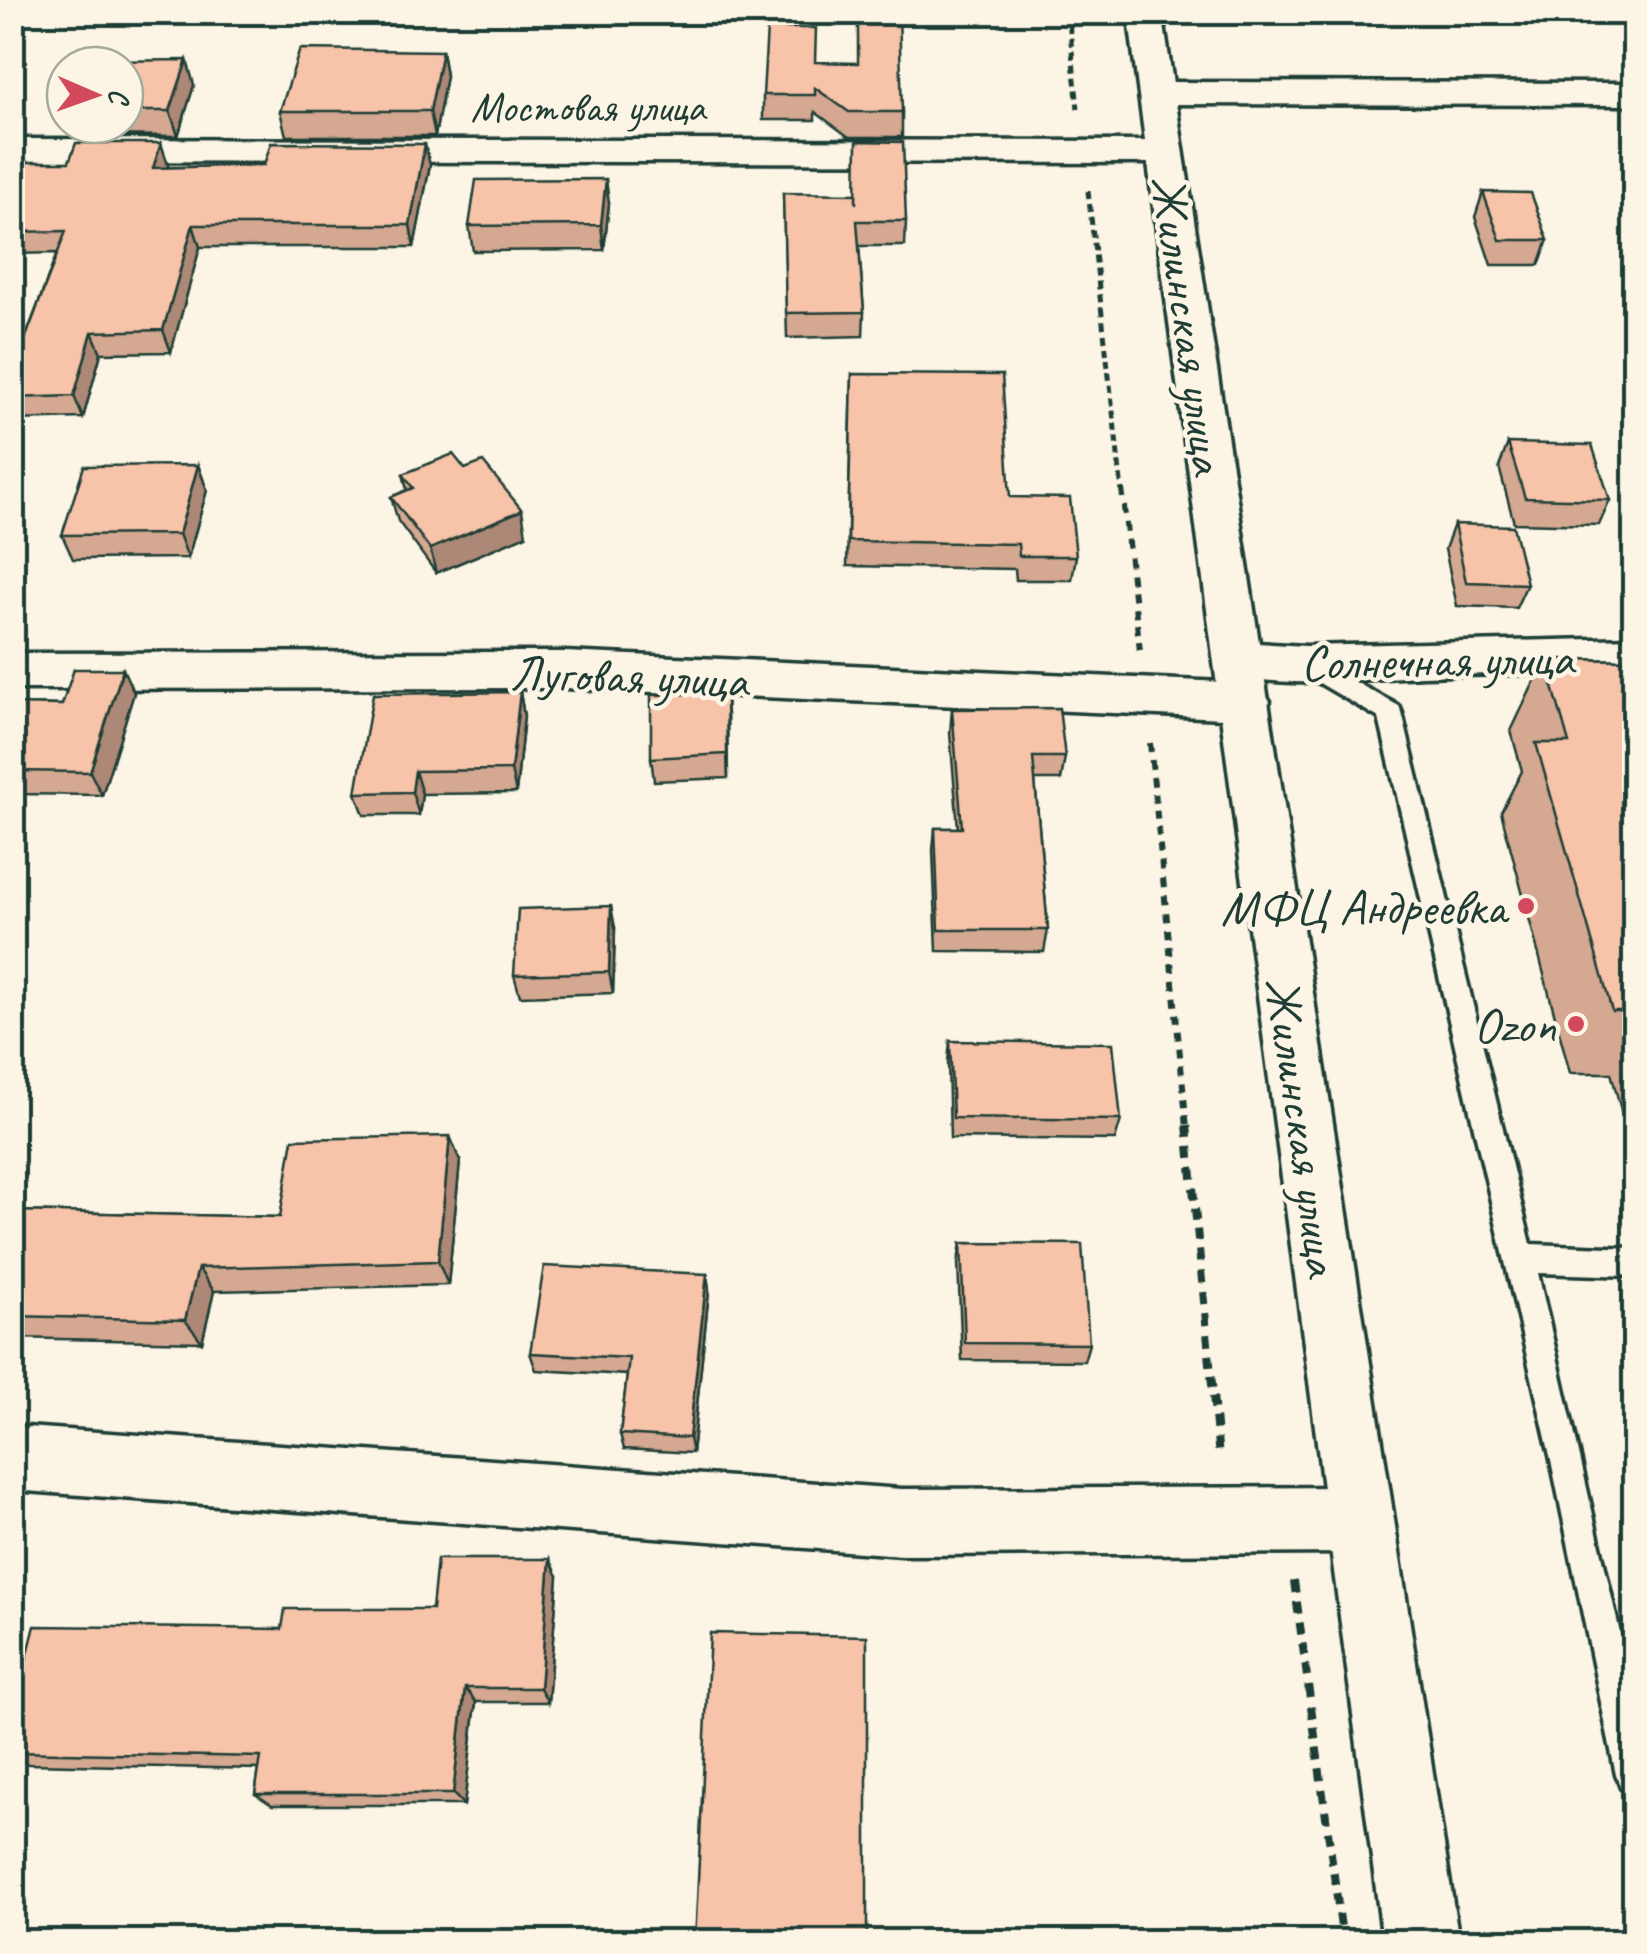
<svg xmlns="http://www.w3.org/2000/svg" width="1647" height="1954" font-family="Caveat,sans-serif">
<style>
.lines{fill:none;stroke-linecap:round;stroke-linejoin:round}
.lane-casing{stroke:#1f3d34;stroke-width:7}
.street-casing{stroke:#1f3d34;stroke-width:7}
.secondary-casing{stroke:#1f3d34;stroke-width:7}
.path-far2{stroke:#1f3d34;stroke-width:5;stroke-dasharray:8 5;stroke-linecap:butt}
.path-far1{stroke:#1f3d34;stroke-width:6;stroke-dasharray:9 8;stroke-linecap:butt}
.path{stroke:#1f3d34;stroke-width:8;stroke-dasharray:12 9;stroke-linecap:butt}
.lane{fill:#fcf5e5;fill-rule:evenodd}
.street{fill:#fcf5e5;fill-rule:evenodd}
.secondary{fill:#fcf5e5;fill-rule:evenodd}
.wall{fill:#d4a891;stroke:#1f3d34;stroke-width:2.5}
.shaded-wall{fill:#ad8876;stroke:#1f3d34;stroke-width:2.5}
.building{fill:#f7c3a9;stroke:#1f3d34;stroke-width:2.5}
.poi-dot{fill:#d1495b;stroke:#fcf5e5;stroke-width:4}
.labels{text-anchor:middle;stroke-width:9;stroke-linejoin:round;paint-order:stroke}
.far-street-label{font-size:42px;fill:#1f3d34;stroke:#fcf5e5}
.street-label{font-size:50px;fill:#1f3d34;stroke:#fcf5e5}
.poi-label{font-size:50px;fill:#1f3d34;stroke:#fcf5e5;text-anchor:end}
</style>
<rect width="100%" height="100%" fill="#fcf5e5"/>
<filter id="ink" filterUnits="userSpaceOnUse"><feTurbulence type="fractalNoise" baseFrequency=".01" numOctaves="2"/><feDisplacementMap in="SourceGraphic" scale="20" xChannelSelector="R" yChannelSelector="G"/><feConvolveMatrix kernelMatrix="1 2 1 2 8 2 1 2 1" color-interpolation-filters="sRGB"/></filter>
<g filter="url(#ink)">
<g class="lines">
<defs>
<polygon id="lane" points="1306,655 1399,706 1402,713 1531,1244 1634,1248 1634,1276 1538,1273 1634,1695 1634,1793 1621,1788 1616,1775 1551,1460 1379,718 1297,670 1294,664 1297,658"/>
<g id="street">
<polygon points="1158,82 1634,83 1634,105 1158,104 1145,101 1140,93 1145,85"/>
<polygon points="12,139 1164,141 1177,144 1183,152 1177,160 1164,163 12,161"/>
<path d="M 1634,638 L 1634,674 C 1564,674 1494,673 1424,676 C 1359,678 1286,691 1223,672 L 1216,660 L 1223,648 L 1240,642 L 1306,646 Z"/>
<polygon points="564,652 1245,683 1262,688 1270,701 1262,714 1245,719 564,688 12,689 12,653"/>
<polygon points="12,1426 902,1489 1360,1487 1383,1497 1393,1520 1383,1543 1360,1553 902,1555 12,1490"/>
</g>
<polygon id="secondary" points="1128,12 1162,12 1459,1942 1383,1942"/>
</defs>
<use href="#lane" class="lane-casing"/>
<use href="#street" class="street-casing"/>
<use href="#secondary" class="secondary-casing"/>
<g class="path-far2">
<polyline points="1068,12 1078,109"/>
<polyline points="1088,191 1122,491"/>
</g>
<g class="path-far1">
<polyline points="1122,489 1140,651"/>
<polyline points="1150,743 1187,1128"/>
</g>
<g class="path">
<polyline points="1187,1125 1219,1457"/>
<polyline points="1294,1581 1343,1942"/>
</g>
<use href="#lane" class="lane"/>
<use href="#street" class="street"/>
<use href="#secondary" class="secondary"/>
</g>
<g class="wall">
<polygon points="1599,12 1634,12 1634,25 1605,25"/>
<polygon points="442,51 446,76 435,136 286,136 280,111"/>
<polygon points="815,62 902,112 902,137 849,137 815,112 815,120 763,120 763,95"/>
<polygon points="125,65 194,85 178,136 95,135 91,125 125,125"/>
<polygon points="12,162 168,165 168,167 430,165 414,247 200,247 171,352 101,353 83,418 14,420 12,374 57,253 12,254"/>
<polygon points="1483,192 1548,240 1539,265 1491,265 1475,217"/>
<polygon points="783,193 906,221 905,246 859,246 864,312 863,336 787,338"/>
<polygon points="609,203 604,250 473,251 469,226"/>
<polygon points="852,374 1010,497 1076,556 1072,580 1016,580 1015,569 847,566"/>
<polygon points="1508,443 1610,500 1599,525 1514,523 1499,467"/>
<polygon points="198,465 207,490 188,558 73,559 62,535"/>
<polygon points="465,469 526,535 436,573 398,521 391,497 407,490 403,474"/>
<polygon points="1454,524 1527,584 1516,608 1457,606 1445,549"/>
<polygon points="1545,659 1634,660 1634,1158 1611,1073 1570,1073 1501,812 1522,771 1511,731"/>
<polygon points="520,692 524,716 516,793 422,794 419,815 364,815 356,793"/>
<polygon points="134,693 102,795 12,794 12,704 62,705"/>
<polygon points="952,709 1065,757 1061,780 1035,780 1048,930 1044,952 937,951 933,850 935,828 958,828 950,733"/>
<polygon points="727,716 728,778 654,781 651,758"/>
<polygon points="615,928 613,993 520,996 514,975"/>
<polygon points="950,1041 1121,1120 1115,1140 950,1138 948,1062"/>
<polygon points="460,1161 448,1285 214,1291 202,1342 12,1338 12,1211 280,1217"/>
<polygon points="961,1243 1089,1344 1084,1361 962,1360 958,1262"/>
<polygon points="707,1274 709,1291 692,1453 624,1449 620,1434 627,1375 536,1370 530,1353"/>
<polygon points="558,1576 548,1702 476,1702 464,1805 272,1805 255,1794 259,1769 28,1764 12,1757 12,1716 282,1629 432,1609"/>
</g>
<g class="shaded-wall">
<polygon points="442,51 446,76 435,136 430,111"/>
<polygon points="187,60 194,85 178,136 170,111"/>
<polygon points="161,143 168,165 161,189 153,168"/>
<polygon points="425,144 430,165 414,247 410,225"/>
<polygon points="606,179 609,203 604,250 601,225"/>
<polygon points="193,225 200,247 171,352 163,330"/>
<polygon points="92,332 101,353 83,418 74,396"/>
<polygon points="198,465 207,490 188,558 179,534"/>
<polygon points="522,510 526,535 436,573 430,549"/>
<polygon points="123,669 134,693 102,795 90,772"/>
<polygon points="520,692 524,716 516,793 511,770"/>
<polygon points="726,693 727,716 728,778 727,754"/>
<polygon points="415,771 422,794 419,815 412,792"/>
<polygon points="611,906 615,928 613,993 609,972"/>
<polygon points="450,1136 460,1161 448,1285 438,1261"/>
<polygon points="198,1268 214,1291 202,1342 185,1320"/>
<polygon points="707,1274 709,1291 692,1453 689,1438"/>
<polygon points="550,1559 558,1576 548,1702 540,1688"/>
<polygon points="465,1688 476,1702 464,1805 453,1794"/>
</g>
<g class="building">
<polygon points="858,12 899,12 902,112 849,112 815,88 815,95 763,95 767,28 816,28 815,62 858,63"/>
<polygon points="300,49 442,51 430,111 280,111"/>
<polygon points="187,60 170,111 125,111 125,65 104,65 105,61"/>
<polygon points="857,141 903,142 906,221 857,221 864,312 786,313 783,193 856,194 856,204"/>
<polygon points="76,143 161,143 153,168 264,165 271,143 425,144 410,225 193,225 163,330 92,332 74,396 12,398 12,374 66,231 12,232 12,162 69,162"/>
<polygon points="606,179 601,225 469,226 476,180"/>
<polygon points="1483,192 1531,193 1548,240 1500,240"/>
<polygon points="852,374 1002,375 1010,497 1070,498 1076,556 1019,556 1018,544 848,541"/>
<polygon points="1508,443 1592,445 1610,500 1525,498"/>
<polygon points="453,454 465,469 483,462 522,510 430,549 391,497 413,488 403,474"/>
<polygon points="198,465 179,534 62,535 84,466"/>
<polygon points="1454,524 1513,526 1527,584 1466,582"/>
<polygon points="1545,659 1634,660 1634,1011 1612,1011 1536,743 1569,743"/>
<polygon points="74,669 123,669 90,772 12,771 12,704 62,705"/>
<polygon points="520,692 511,770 415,771 412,792 356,793 373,694"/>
<polygon points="726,693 727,754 651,758 651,695"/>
<polygon points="1059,708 1065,757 1033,757 1048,930 939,930 935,828 962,828 952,709"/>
<polygon points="611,906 609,972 514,975 518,909"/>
<polygon points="950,1041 1113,1043 1121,1120 953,1118"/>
<polygon points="450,1136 438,1261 198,1268 185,1320 12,1316 12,1211 280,1217 293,1139"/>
<polygon points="961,1243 1082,1244 1089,1344 965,1343"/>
<polygon points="544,1266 707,1274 689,1438 620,1434 629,1358 530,1353"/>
<polygon points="437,1559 550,1559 540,1688 465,1688 453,1794 255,1794 261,1757 12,1752 12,1716 35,1626 282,1629 285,1609 432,1609"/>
<polygon points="710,1633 867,1636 867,1942 695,1942"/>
</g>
</g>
<g class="poi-dot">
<circle cx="1526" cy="906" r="10"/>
<circle cx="1576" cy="1024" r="10"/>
</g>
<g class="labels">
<g class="far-street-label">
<text x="588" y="121">Мостовая улица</text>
</g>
<g class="street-label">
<text transform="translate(1190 324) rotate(82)" y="18">Жилинская улица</text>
<text transform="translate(1437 659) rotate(-1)" y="18">Солнечная улица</text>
<text transform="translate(629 675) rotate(2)" y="18">Луговая улица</text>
<text transform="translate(1304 1126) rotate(82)" y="18">Жилинская улица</text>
</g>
<g class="poi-label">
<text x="1506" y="924">МФЦ Андреевка</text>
<text x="1556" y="1042">Ozon</text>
</g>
</g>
<rect width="1647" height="1954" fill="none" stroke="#fcf5e5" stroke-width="50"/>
<rect x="25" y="25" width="1597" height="1904" fill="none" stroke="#1f3d34" stroke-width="4" filter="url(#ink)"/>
<g transform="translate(95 95) rotate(92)"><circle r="48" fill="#fcf5e5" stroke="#a4ab9e" stroke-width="2.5"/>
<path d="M0-8L18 38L0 25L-18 38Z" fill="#d1495b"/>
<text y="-15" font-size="28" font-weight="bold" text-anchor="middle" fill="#1f3d34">С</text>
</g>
</svg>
